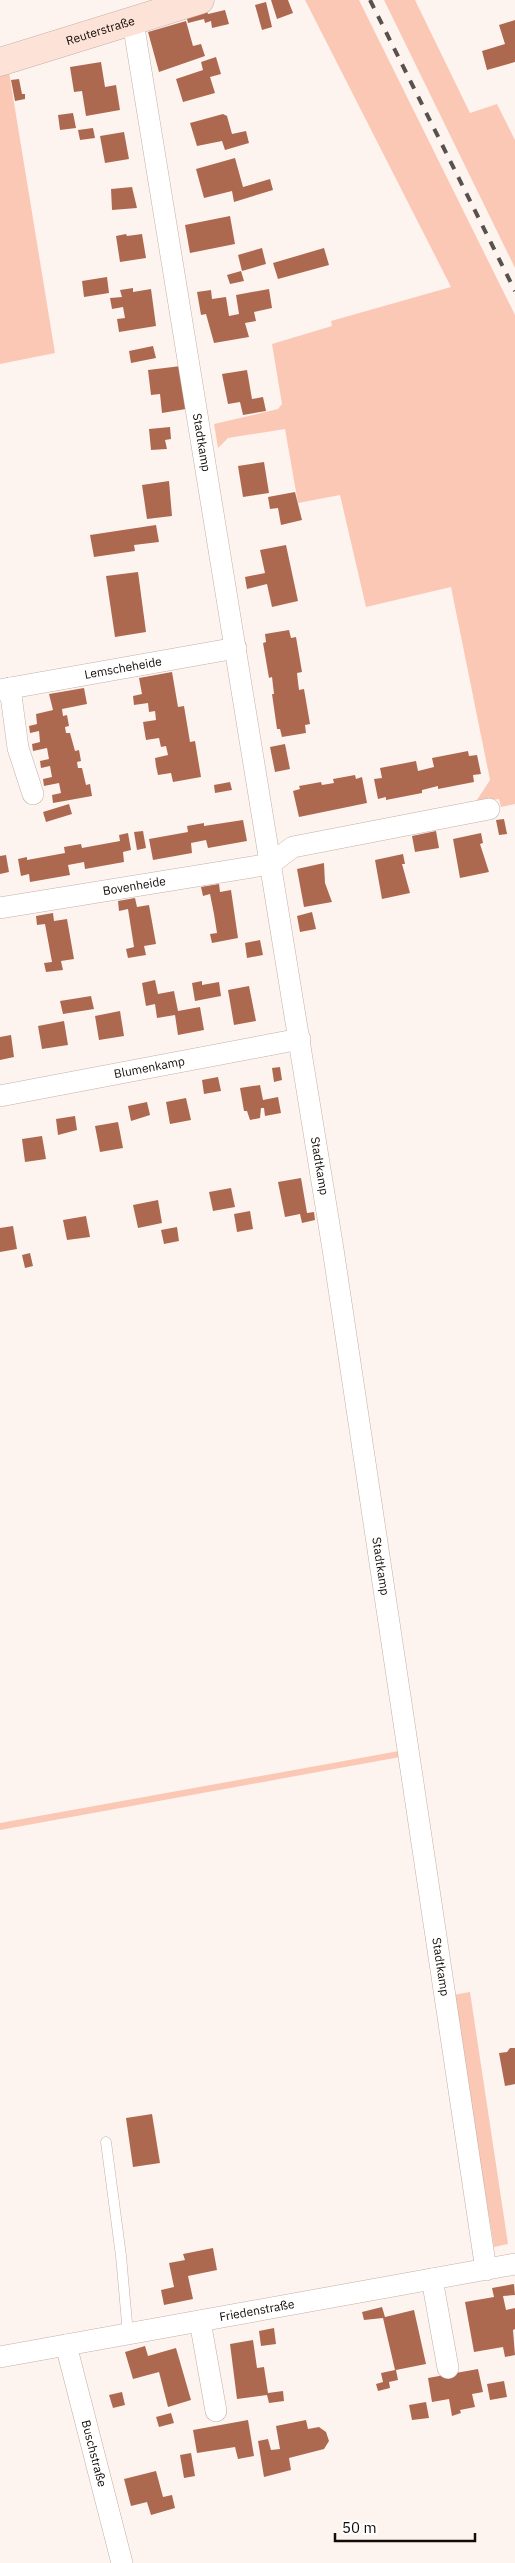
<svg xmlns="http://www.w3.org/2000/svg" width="515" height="2563" font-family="'IBM Plex Sans',sans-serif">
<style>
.green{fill:#fbc8b5}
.building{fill:#ad6950}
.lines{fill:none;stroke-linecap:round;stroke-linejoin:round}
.lane-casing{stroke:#c5aea6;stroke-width:11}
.street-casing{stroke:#c5aea6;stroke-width:22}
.secondary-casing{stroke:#c5aea6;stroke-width:29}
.lane{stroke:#fff;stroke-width:10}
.street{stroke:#fff;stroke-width:21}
.secondary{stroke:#fde2d8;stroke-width:28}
.rail{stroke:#59514e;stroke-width:4;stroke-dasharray:9 9;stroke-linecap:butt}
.labels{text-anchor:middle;stroke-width:4.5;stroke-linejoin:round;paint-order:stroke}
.street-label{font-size:12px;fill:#120b08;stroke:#fff}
</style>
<rect width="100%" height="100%" fill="#fdf4f0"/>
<g class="green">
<polygon points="305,0 359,0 515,315 515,804 501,807 499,799 475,803 490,780 451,587 366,607 340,495 298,503 285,429 228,438 218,448 214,424 278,409 282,404 272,344 332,326 331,321 451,287"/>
<polygon points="384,0 415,0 470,113 497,104 515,140 515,268"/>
<polygon points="8,66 55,353 0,364 0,69"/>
<polygon points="399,1751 400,1757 0,1830 0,1823"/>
<polygon points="470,1992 508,2244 494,2247 453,1995"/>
</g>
<g class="building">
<polygon points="271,0 288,0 293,13 277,19"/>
<polygon points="266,2 272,27 262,30 255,5"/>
<polygon points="206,9 208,14 225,10 229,24 212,28 211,21 205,23 204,19 188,23 186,15"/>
<polygon points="515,20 515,62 487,70 482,51 505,44 499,25"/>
<polygon points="186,21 193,46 201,44 205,56 159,72 148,32"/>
<polygon points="216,57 221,74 210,77 215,93 183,102 176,79 203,70 201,62"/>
<polygon points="101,62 105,87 116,85 120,110 86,116 82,91 74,92 70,67"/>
<polygon points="19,79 22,94 25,94 25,99 15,101 11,80"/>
<polygon points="73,113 76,128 60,130 58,115"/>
<polygon points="223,114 227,116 232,134 246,131 249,143 225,150 222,141 197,146 190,123"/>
<polygon points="93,128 95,138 80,140 78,130"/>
<polygon points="124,132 129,159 105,163 100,136"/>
<polygon points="235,158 243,187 270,179 273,190 234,202 232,191 204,198 196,169"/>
<polygon points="132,187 137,208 112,210 111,189"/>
<polygon points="230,216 235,244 190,253 185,225"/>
<polygon points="126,234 127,236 142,234 146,258 120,262 116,236"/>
<polygon points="262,248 266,264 242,271 238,255"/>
<polygon points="324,248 329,265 278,279 273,263"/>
<polygon points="241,271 244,281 230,284 227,275"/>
<polygon points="107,277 109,293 84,297 82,281"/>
<polygon points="133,288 133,292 151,289 156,326 119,332 117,319 125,318 123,307 112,309 110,298 122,297 120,290"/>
<polygon points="269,289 272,308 254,312 256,321 245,323 249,337 214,343 206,314 201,315 197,292 211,290 212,299 226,297 229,316 239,314 236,295"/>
<polygon points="153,346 156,358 131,363 129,351"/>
<polygon points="181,366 186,409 162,413 160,394 151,395 148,370"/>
<polygon points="247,370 252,399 263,397 266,411 243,415 240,402 228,404 222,374"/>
<polygon points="170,427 171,439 165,440 167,449 151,450 149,429"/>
<polygon points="264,462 269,493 243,497 238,466"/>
<polygon points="169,481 172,516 147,519 142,485"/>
<polygon points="295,492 302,520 281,525 278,508 270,509 268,497"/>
<polygon points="156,525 159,542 134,545 135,551 94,557 90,535"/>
<polygon points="286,545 298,601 272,607 267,584 247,589 245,577 265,573 260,550"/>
<polygon points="138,572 146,632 115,637 106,576"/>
<polygon points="289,630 291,638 296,637 302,672 297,673 298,682 299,690 304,689 310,724 305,725 306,733 282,737 280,729 277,729 272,694 274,694 272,677 269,678 263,643 266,642 265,634"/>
<polygon points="172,672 178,707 184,706 190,742 195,741 201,777 173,782 171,773 158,775 156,766 155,758 168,755 166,746 161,747 159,738 146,740 143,722 156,720 155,711 149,712 148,703 134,705 133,696 142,694 139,678"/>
<polygon points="84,688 87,704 62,709 63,716 67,715 69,726 65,727 66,733 70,733 75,751 79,750 81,761 77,762 78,768 82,768 86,785 90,784 92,796 53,803 52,795 61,793 59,783 44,786 43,779 52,777 50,766 41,768 40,761 49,759 47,748 33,751 32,744 40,742 39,731 30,733 29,726 37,724 36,714 53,710 49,694"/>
<polygon points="285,744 290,769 275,772 270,747"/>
<polygon points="468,751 469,756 477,755 481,774 473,775 474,782 438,789 438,786 422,790 422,793 386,800 386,797 378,799 374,779 382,778 380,768 416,761 418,771 434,767 432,758"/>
<polygon points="355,775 356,779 362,777 367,803 299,817 293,791 300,789 299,786 321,782 322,785 334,783 333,779"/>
<polygon points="230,782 232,790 215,793 214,785"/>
<polygon points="69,804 72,814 46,822 43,812"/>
<polygon points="504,819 507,834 499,835 496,820"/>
<polygon points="243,820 247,841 208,848 206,840 191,843 192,853 153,860 149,839 188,832 187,826 204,823 204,826"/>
<polygon points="143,831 146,848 137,850 134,832"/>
<polygon points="436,831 439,848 415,852 412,836"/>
<polygon points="128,833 131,850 123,852 124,862 85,869 84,862 68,865 70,875 30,882 29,874 21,876 18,859 27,857 27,860 65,853 64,847 81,844 82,848 120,841 119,835"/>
<polygon points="481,833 483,843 480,844 489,872 460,878 453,839"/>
<polygon points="403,854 405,864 402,864 410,893 382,899 375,860"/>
<polygon points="6,855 9,872 0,874 0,856"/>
<polygon points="324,863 325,883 332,902 304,907 297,869"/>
<polygon points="219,884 220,892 231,890 238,938 212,943 210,934 217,933 214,914 210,894 203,896 201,887"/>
<polygon points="135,898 137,907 149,905 156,944 144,946 146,955 128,958 126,949 134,947 128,909 119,911 118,901"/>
<polygon points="312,912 316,929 300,932 297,916"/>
<polygon points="53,913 54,921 67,919 74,959 61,961 63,970 46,972 44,963 52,962 45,924 37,925 36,916"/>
<polygon points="260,940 263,955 247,958 245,943"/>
<polygon points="155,980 158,994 174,991 178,1011 200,1007 204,1030 178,1035 175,1015 157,1018 155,1004 146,1006 142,983"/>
<polygon points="202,981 202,985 219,982 221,996 195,1001 192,983"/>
<polygon points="249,986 256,1021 234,1025 228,990"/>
<polygon points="91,996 94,1009 63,1014 60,1001"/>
<polygon points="120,1011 124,1036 99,1040 95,1016"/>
<polygon points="64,1021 68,1045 42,1049 38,1026"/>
<polygon points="11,1035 14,1057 0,1060 0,1037"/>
<polygon points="280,1067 282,1080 274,1082 272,1068"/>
<polygon points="218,1077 221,1091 204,1094 202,1080"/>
<polygon points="260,1085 263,1100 278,1097 281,1113 265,1116 264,1108 261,1108 260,1118 250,1120 247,1111 244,1111 240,1088"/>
<polygon points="186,1098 191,1120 170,1124 166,1102"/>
<polygon points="147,1102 150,1115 131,1121 128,1106"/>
<polygon points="75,1116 77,1130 58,1135 56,1119"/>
<polygon points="118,1122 123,1148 100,1152 95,1126"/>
<polygon points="42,1136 46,1159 25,1162 22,1139"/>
<polygon points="301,1178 307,1213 314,1212 315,1220 302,1223 300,1214 285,1217 278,1182"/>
<polygon points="231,1188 235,1207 213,1211 209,1192"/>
<polygon points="158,1200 162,1223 138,1228 133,1205"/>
<polygon points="250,1211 253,1229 237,1232 234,1214"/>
<polygon points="86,1216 90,1237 67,1240 63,1220"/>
<polygon points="13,1226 17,1249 0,1252 0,1228"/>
<polygon points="177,1227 179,1241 164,1244 161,1230"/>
<polygon points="30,1253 33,1266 25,1268 22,1255"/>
<polygon points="510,2048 515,2048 515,2084 505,2086 499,2053 507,2052"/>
<polygon points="152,2114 160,2163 133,2167 126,2118"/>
<polygon points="213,2248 217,2270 188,2276 193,2299 164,2305 161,2290 174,2287 169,2263 185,2260 183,2254"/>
<polygon points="514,2284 515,2295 503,2296 506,2310 515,2308 515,2329 513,2330 515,2355 505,2357 503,2347 474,2352 465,2302 494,2297 492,2288"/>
<polygon points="382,2307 385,2317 414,2310 426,2364 396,2370 398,2380 389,2382 390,2388 378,2391 376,2384 383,2382 381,2373 395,2370 383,2318 364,2320 362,2312"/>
<polygon points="274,2328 276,2344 261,2346 259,2331"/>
<polygon points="253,2340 257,2368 264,2367 268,2393 283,2391 284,2401 269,2403 267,2395 237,2399 230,2344"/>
<polygon points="145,2346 148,2356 176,2348 191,2400 168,2407 159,2372 133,2379 125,2352"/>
<polygon points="478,2369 483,2392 472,2394 475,2407 460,2410 461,2413 452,2416 449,2399 432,2402 428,2378"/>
<polygon points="504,2381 507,2397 490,2400 487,2384"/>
<polygon points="122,2392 125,2405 113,2408 109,2395"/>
<polygon points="426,2402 429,2418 412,2420 409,2405"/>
<polygon points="171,2413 174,2423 159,2427 156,2417"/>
<polygon points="248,2420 254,2456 238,2459 235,2447 197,2453 193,2430"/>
<polygon points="306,2420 308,2429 319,2427 326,2432 329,2441 324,2449 289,2458 291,2470 264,2477 258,2441 268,2439 271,2450 280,2449 276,2426"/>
<polygon points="191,2453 195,2476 184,2478 180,2455"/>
<polygon points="156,2471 163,2497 172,2495 175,2508 151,2515 147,2502 131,2506 124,2479"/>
</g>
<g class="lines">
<defs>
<polyline id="lane" points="106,2142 121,2256 128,2334"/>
<g id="street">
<path id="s1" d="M 133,22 L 333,1249 L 486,2270"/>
<polyline points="10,688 18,748 33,794"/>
<path id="s2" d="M 0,690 L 236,648"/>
<path id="s3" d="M 0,908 L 270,864 L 293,847 L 489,809"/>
<path id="s4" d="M 0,1096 L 300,1039"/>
<polyline points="432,2279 448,2368"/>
<polyline points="200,2321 216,2411"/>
<path id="s5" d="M 66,2345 L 122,2563"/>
<path id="s6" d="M 0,2357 L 515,2264"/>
</g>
<g id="secondary">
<path id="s7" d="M 0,62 L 200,0"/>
</g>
</defs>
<use href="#lane" class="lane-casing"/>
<use href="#street" class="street-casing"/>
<use href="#secondary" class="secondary-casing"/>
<use href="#lane" class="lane"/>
<use href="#street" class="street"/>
<use href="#secondary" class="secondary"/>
<polyline class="rail" points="370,0 515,291"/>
</g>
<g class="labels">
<g class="street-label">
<text dy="4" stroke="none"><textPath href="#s7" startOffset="105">Reuterstraße</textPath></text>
<text dy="4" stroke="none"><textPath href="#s1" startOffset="426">Stadtkamp</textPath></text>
<text dy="4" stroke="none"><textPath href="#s2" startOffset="125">Lemscheheide</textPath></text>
<text dy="4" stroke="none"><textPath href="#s3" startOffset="136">Bovenheide</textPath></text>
<text dy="4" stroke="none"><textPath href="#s4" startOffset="152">Blumenkamp</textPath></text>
<text dy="4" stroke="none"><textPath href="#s1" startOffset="1159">Stadtkamp</textPath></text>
<text dy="4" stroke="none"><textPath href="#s1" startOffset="1564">Stadtkamp</textPath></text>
<text dy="4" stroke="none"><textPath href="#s1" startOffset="1969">Stadtkamp</textPath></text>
<text dy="4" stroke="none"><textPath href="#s6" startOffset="261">Friedenstraße</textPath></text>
<text dy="4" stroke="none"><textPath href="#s5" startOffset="112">Buschstraße</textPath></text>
</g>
</g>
<path d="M335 2533v8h140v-8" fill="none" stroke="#120b08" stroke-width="2.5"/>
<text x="342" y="2533" font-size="15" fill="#120b08" stroke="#ffffff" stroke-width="4" paint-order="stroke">50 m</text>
</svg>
